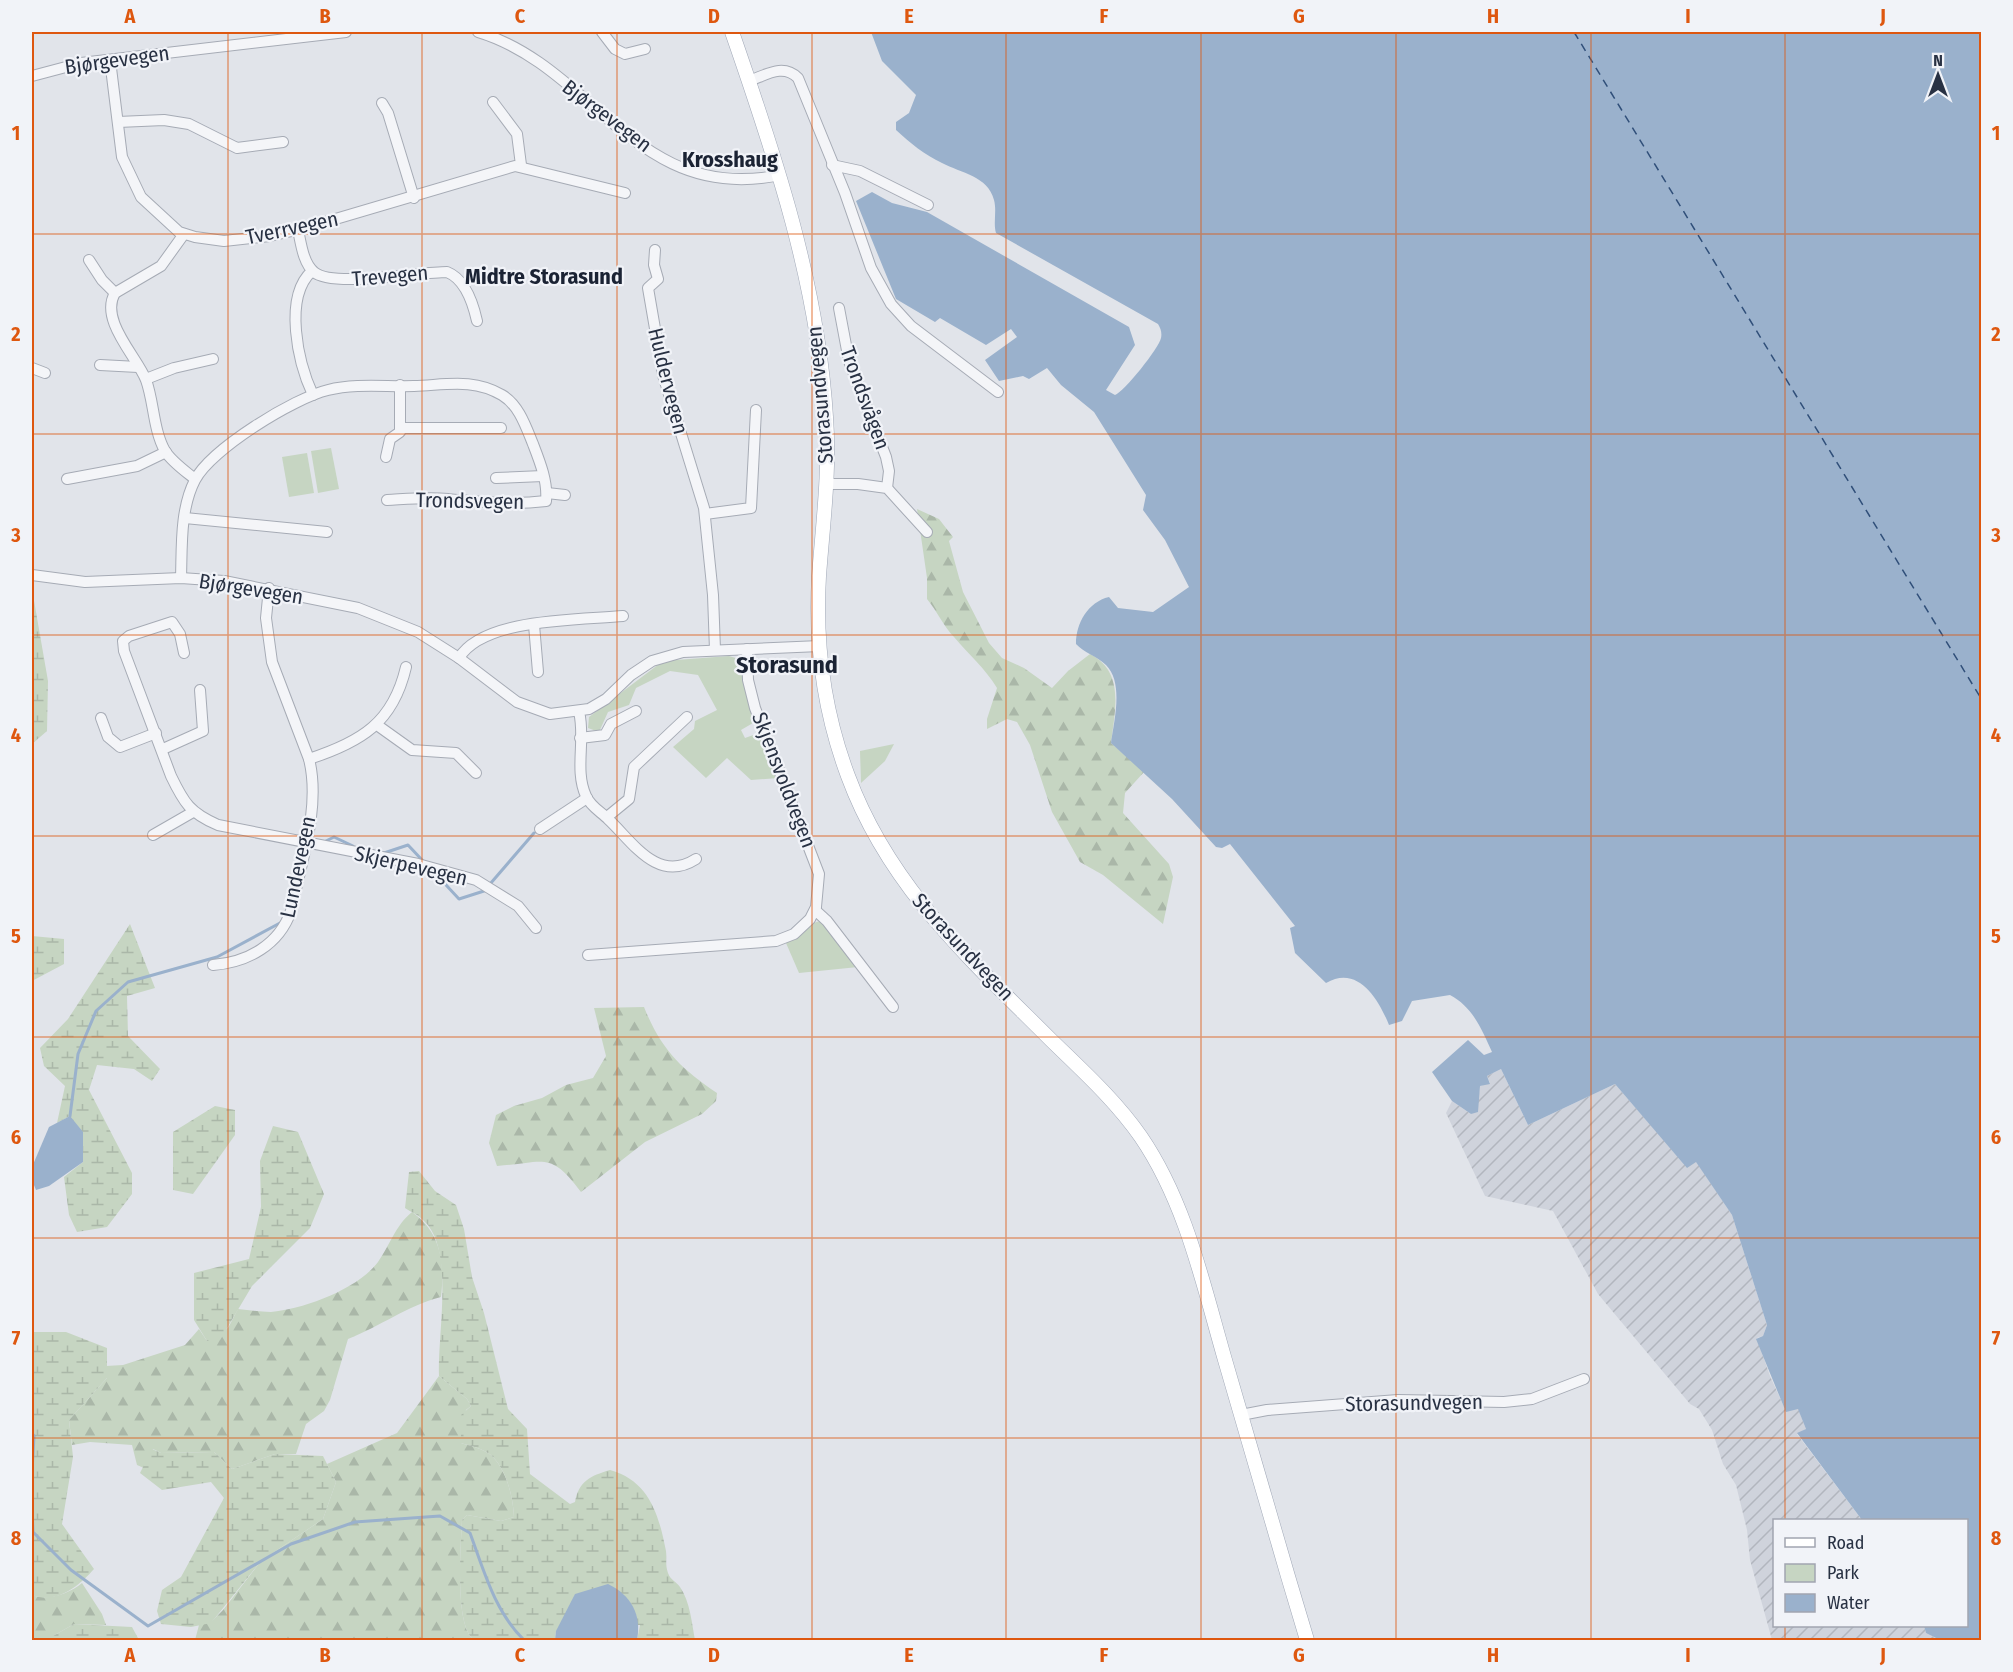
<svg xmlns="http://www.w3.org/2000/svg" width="2013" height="1672" font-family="'Fira Sans Condensed',sans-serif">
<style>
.industrial{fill:url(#industrial-furrows)}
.green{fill:#c6d5c2}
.forest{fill:url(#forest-firs)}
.wetland{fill:url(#wetland-marsh)}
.water{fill:#9ab1cc}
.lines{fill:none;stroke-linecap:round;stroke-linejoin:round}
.stream{stroke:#9ab1cc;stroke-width:3}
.ferry{stroke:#304f79;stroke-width:1.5;stroke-dasharray:8 6;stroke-linecap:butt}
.minor-casing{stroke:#a6abb5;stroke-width:12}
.major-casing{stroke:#a0a8b7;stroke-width:15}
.minor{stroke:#f4f5f8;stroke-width:10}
.major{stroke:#fff;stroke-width:14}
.grid{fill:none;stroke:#de570f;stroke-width:1.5;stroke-opacity:0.55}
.labels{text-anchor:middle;stroke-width:4.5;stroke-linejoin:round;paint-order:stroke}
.street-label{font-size:21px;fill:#283143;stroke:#f1f3f8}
.neighbourhood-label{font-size:22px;font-weight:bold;fill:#1b2334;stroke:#f1f3f8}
.quarter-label{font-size:24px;font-weight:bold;fill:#1b2334;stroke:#f1f3f8}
.neatline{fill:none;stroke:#de570f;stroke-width:2}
.grid-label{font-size:20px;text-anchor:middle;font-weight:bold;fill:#de570f}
</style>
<defs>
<pattern id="industrial-furrows" width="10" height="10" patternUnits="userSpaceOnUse" patternTransform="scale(1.5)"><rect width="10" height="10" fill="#cfd3dc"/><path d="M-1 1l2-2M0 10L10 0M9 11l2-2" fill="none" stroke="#b2b6be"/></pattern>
<pattern id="forest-firs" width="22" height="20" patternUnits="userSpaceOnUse" patternTransform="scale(1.5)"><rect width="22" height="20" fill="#c6d5c2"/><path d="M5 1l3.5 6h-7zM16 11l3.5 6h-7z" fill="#aab7a8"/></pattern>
<pattern id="wetland-marsh" width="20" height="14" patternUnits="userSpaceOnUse" patternTransform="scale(1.5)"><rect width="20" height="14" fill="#c6d5c2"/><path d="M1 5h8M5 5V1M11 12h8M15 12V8" fill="none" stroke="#aab7a8"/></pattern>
</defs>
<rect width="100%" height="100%" fill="#e1e4ea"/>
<polygon class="industrial" points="1501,1069 1528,1125 1615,1084 1687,1167 1696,1161 1732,1215 1767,1325 1763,1336 1757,1338 1770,1376 1786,1411 1798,1408 1806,1429 1797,1434 1862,1520 1774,1520 1774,1626 1924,1626 1926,1633 1940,1640 1772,1640 1750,1560 1747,1530 1736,1485 1723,1464 1712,1430 1699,1409 1690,1404 1598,1294 1553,1211 1485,1196 1446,1113 1452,1101 1471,1114 1477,1108 1480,1086 1490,1083 1487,1076"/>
<g class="green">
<polygon points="331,448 339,489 318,493 311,451"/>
<polygon points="307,453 314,493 289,497 282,457"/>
<polygon points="729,656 742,660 753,723 741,730 745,738 759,733 779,778 751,780 727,758 706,778 673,747 694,729 695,721 717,710 698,675 670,671 636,688 629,705 608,712 599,732 588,728 589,717 663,661"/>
<polygon points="894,744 885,761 861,783 860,751"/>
<path d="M 820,921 L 826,923 L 858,967 L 799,973 L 786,943 C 797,938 809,923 820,921 Z"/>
</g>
<g class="forest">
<path d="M 917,509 L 939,519 L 953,537 L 949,541 L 963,592 L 989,643 L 1002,658 L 1024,668 L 1052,688 L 1068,671 L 1090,654 C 1125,672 1115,710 1111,743 L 1144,772 L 1125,793 L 1123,813 L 1169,864 L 1173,877 L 1163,924 L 1103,875 L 1080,862 L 1052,812 L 1030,745 L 1017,722 L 1007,719 L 987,729 L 987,719 L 997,688 C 985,668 969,655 954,637 C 944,627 937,611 927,599 L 927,578 Z"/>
<path d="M 644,1007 C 661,1049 680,1068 717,1093 L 716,1101 L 702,1114 L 645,1142 L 581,1192 C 550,1150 544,1163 497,1166 L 489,1143 L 496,1115 L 514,1106 L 542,1098 L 566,1085 L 593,1078 L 606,1056 L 594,1008 Z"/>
<path d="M 412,1212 C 441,1232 445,1263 441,1297 C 407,1306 381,1326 348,1339 L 330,1400 L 324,1411 L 306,1424 L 296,1454 L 275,1454 L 232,1469 L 214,1452 L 161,1453 L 153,1449 L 144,1468 L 137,1465 L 132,1445 L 90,1442 L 72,1445 L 69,1420 L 107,1378 L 106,1366 L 123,1365 L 185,1345 L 199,1329 L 207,1341 L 228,1328 L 238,1309 C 249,1310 260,1312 271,1312 C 304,1309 358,1289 378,1262 C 390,1245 395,1226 412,1212 Z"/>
<path d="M 439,1376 L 467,1399 L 471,1406 L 466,1410 L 461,1443 C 471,1446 484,1449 492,1456 C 507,1471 513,1497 514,1517 L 501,1521 L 467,1515 L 462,1520 C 461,1545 454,1626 474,1640 L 195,1640 L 199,1625 L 211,1622 L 223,1610 L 261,1561 L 323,1519 L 336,1482 L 327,1464 L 397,1433 Z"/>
<path d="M 82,1583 L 102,1614 L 106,1625 L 74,1624 L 53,1636 L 53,1640 L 32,1640 L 32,1595 C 47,1601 69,1594 82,1583 Z"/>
</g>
<g class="wetland">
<polygon points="32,589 48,681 47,731 32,744"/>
<polygon points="130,924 155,988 127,996 128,1036 160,1069 152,1081 134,1069 97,1065 89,1090 132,1173 132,1194 107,1227 77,1232 69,1215 64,1177 83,1162 70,1116 57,1123 65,1086 44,1066 40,1048 68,1019"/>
<polygon points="32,936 64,939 64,964 32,981"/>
<polygon points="215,1106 235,1110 235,1135 193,1194 173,1190 173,1132"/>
<polygon points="273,1126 298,1132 324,1194 310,1228 252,1286 220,1340 207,1341 194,1320 194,1273 249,1259 261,1207 260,1161"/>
<path d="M 419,1171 L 435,1191 L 456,1205 L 464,1229 L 472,1277 L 484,1313 L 508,1409 L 527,1429 L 530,1474 L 570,1504 L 575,1502 C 579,1481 590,1476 610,1470 C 650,1481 659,1516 666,1551 C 667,1559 665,1565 668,1573 C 671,1581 676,1581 680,1587 C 690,1601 692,1624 695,1640 L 637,1640 L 640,1625 L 556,1631 L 555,1640 L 474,1640 C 454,1626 461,1545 462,1520 L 467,1515 L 501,1521 L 514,1517 C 513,1497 507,1471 492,1456 C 484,1449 471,1446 461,1443 L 461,1415 L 471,1406 L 467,1399 L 439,1376 C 437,1335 455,1249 424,1221 C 419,1215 411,1212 405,1208 L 409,1172 Z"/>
<path d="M 32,1332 L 66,1332 L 107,1348 L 107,1378 L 69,1420 L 73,1457 L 62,1524 L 94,1569 C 79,1586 56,1605 32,1595 Z"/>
<polygon points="152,1449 161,1453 214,1452 232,1469 275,1454 323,1456 336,1482 323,1519 261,1561 211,1623 191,1627 161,1624 157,1611 162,1590 181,1577 224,1498 211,1482 162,1490 140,1473"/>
<polygon points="74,1624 132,1627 139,1640 53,1640 53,1636"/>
</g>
<g class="water">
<path d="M 871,32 L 1981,32 L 1981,1640 L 1940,1640 L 1926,1633 L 1924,1626 L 1966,1626 L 1966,1520 L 1862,1520 L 1797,1433 L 1806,1429 L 1798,1409 L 1786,1412 L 1756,1339 L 1763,1336 L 1767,1325 L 1732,1215 L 1696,1162 L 1687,1168 L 1615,1084 L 1528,1125 L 1501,1069 L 1487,1076 L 1490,1084 L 1480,1086 L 1478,1112 L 1471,1114 L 1452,1101 L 1432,1072 L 1468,1040 L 1484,1055 L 1492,1052 C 1482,1030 1473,1007 1450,995 L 1412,1001 L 1402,1021 L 1389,1025 C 1379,1000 1358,964 1326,983 L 1295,953 L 1290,928 L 1295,926 L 1230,844 L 1222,848 L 1216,847 L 1172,799 L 1111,743 C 1114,721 1124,683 1106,665 C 1097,656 1084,653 1076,644 C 1076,623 1088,602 1109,597 L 1118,608 L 1153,612 L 1189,587 L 1165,540 L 1143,510 L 1146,495 L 1094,412 L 1061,385 L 1047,368 L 1029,379 L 1023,376 L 999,381 L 985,360 L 1017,337 L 1011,329 L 986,345 L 940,318 L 935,322 L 896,299 L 856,201 L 872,192 L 892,203 L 927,212 L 1129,327 L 1135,345 L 1106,390 L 1115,395 C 1124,392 1159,348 1161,338 C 1162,333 1161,329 1158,324 L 996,233 C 993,223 997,211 994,200 C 988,176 961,173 942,163 C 925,155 910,143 896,130 L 896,122 L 909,113 L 916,95 L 882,61 Z"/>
<polygon points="70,1116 83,1132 83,1162 49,1186 36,1190 32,1180 32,1167 49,1127"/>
<path d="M 608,1584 C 631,1595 642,1615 637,1640 L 555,1640 L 556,1631 L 575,1594 Z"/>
</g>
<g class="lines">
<g class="stream">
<polyline points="324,842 334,837 353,846"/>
<polyline points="384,853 408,845 423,861"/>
<polyline points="434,872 459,899 484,891 534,833"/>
<polyline points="70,1116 78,1054 96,1011 128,982 217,957 280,923"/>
<polyline points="32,1433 34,1436 32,1471"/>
<path d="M 32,1511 L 33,1532 L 71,1570 L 148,1626 L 291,1544 L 355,1522 L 440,1516 L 470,1533 C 484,1571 495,1612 524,1640"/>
</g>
<polyline class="ferry" points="1574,32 1982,700"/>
<defs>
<g id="minor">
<path d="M 478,32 C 594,67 636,205 780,175"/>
<polyline points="602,32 615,49 625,54 645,49"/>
<polyline points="110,60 122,157 141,197 179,232 195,237 224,241 270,236 305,228 515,166 625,193"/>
<polyline points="32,76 81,63 346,32"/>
<path d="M 749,81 C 766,75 783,63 798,78 L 845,193 L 871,268 L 891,304 L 911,326 L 998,392"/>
<polyline points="493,102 517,134 521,165"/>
<polyline points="382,103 388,113 414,198"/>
<polyline points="118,122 164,120 189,124 237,148 283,142"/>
<polyline points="832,165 860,171 928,205"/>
<path d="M 298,230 C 301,243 303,263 314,272 C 332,288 419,272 447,272 C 465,279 473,303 477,321"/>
<path d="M 184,234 L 161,266 L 115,293 C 99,320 137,357 146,380 C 154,402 153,429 165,451 C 172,462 185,471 195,479"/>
<polyline points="655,250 654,265 658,279 648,288 663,375 704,508 713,595 715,650"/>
<polyline points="89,260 102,280 115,293"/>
<path d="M 312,271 C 283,297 298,363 313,395"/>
<polyline points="839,308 849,361 886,457 889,471 887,488"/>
<polyline points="100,365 138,367"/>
<polyline points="32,368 45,373"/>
<polyline points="146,379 174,368 213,359"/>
<polyline points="400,428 501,428"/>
<polyline points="386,457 390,439 400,432 400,385"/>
<polyline points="496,478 543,476"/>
<polyline points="67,479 137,466 166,452"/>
<polyline points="828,484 858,484 887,488 927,532"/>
<polyline points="547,493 565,495"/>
<polyline points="705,514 751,508 756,410"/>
<polyline points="185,518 327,532"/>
<polyline points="32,575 85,582 181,578 224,581 358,608 418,632 459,658 517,702 550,714 589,709 606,699 631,675 652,661 683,652 820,646"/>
<path d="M 181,578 C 182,546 180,509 195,480 C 211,449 294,398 328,390 C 356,383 386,387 414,386 C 446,385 473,378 502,395 C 519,405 526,427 533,444 C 540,462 548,482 546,501 C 513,505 481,502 448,499 C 428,497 407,499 387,500"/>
<polyline points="534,625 538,672"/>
<path d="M 184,653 L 180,634 L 172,622 L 129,636 L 123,641 L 124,651 L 171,776 C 184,803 190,813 218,825 L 418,864 L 476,880 L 518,906 L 536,928"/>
<path d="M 459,658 C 483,618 578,620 623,616"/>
<path d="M 579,712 C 586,739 574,770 586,796 C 590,806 601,812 608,819 C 632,841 657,884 696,859"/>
<polyline points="101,718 108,737 120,747 156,733"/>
<polyline points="377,725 412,750 456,753 476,773"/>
<polyline points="580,738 605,735 611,724 636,711"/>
<polyline points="163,749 203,731 200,690"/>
<path d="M 309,759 C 361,742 393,723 406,667"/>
<polyline points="607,817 629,799 634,767 687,717"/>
<polyline points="540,829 587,798"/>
<polyline points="153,835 193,812"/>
<polyline points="815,910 827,921 893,1007"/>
<polyline points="588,955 776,941 794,934 810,919 816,907 819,874 755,708 748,680 747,649"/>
<path d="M 213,965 C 248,962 279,945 291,911 C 301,863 321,807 309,759 L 272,662 L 266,618 L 269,588"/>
<polyline points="1241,1415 1267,1410 1398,1400 1504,1402 1532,1399 1584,1379"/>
</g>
<path id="major" d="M 732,32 C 775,156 818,284 826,417 C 830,471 823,522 819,576 C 815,644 824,712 848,776 C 889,887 970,959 1051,1040 C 1083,1071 1116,1101 1141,1137 C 1186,1203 1203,1284 1225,1360 C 1252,1454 1279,1547 1307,1640"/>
</defs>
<use href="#minor" class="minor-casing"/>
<use href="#major" class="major-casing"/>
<use href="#minor" class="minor"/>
<use href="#major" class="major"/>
</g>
<path class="grid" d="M 228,32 L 228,1640M 422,32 L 422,1640M 617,32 L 617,1640M 812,32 L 812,1640M 1006,32 L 1006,1640M 1201,32 L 1201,1640M 1396,32 L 1396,1640M 1591,32 L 1591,1640M 1785,32 L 1785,1520M 32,234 L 1982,234M 32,434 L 1982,434M 32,635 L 1982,635M 32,836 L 1982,836M 32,1037 L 1982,1037M 32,1238 L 1982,1238M 32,1438 L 1982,1438M 1785,1626 L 1785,1640"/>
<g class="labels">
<g class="street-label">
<text transform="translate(117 60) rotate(-8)" y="7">Bjørgevegen</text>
<text transform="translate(607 116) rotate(37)" y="7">Bjørgevegen</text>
<text transform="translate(292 228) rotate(-12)" y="7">Tverrvegen</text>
<text transform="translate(390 276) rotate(-5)" y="7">Trevegen</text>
<text transform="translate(668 381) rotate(76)" y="7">Huldervegen</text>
<text transform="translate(820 395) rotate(-95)" y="7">Storasundvegen</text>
<text transform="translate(865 398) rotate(70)" y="7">Trondsvågen</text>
<text transform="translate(470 501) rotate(1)" y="7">Trondsvegen</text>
<text transform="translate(251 589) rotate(9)" y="7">Bjørgevegen</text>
<text transform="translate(784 780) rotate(69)" y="7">Skjensvoldvegen</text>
<text transform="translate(411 866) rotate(13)" y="7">Skjerpevegen</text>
<text transform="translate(298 867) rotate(-78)" y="7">Lundevegen</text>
<text transform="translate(963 947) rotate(47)" y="7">Storasundvegen</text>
<text transform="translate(1414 1403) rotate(-1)" y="7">Storasundvegen</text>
</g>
<g class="neighbourhood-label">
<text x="730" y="167">Krosshaug</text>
<text x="544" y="284">Midtre Storasund</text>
</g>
<g class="quarter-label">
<text x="787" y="673">Storasund</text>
</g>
</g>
<rect width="2013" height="1672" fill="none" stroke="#f1f3f8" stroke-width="66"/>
<rect x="1773" y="1519" width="195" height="108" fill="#f1f3f8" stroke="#a1a5b0" stroke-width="1.5"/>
<rect x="1785" y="1538" width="30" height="9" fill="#ffffff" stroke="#a1a5b0" stroke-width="1.5"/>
<text x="1827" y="1549" font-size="18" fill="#283143">Road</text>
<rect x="1785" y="1564" width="30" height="18" fill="#c6d5c2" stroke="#a1a5b0" stroke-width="1.5"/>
<text x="1827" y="1579" font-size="18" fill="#283143">Park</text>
<rect x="1785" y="1594" width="30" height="18" fill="#9ab1cc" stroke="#a1a5b0" stroke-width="1.5"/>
<text x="1827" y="1609" font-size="18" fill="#283143">Water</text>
<g transform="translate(1938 75)" stroke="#f1f3f8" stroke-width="4.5" paint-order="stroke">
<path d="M0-4.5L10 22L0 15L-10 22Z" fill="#283143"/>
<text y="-9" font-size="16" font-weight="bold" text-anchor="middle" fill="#283143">N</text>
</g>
<rect x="33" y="33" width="1947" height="1606" class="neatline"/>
<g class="grid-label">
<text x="130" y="23">A</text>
<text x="325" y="23">B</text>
<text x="520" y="23">C</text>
<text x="714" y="23">D</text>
<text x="909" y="23">E</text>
<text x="1104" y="23">F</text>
<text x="1299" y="23">G</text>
<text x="1493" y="23">H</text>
<text x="1688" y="23">I</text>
<text x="1883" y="23">J</text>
<text x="16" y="140">1</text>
<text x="1996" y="140">1</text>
<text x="16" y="341">2</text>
<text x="1996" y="341">2</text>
<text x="16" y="542">3</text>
<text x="1996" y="542">3</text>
<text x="16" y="742">4</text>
<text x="1996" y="742">4</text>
<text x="16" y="943">5</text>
<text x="1996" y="943">5</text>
<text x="16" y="1144">6</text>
<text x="1996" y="1144">6</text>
<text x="16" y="1345">7</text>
<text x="1996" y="1345">7</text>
<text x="16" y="1545">8</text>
<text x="1996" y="1545">8</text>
<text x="130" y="1662">A</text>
<text x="325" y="1662">B</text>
<text x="520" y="1662">C</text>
<text x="714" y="1662">D</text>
<text x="909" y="1662">E</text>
<text x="1104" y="1662">F</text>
<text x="1299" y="1662">G</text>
<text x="1493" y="1662">H</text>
<text x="1688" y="1662">I</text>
<text x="1883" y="1662">J</text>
</g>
</svg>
